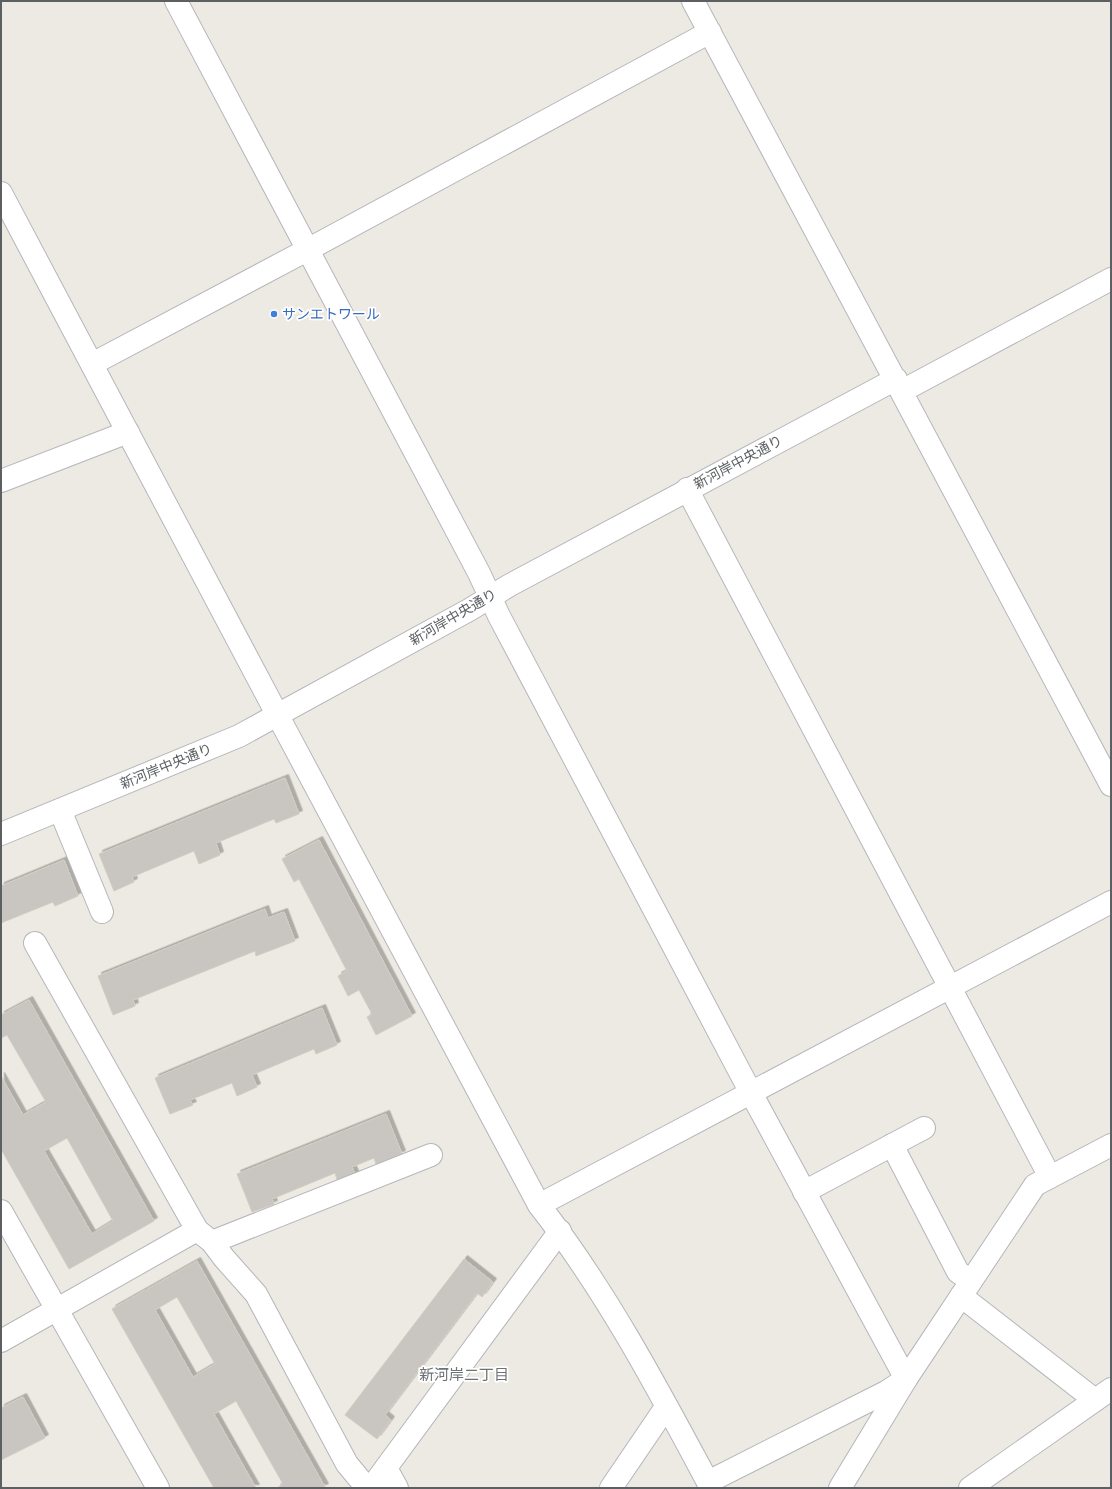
<svg xmlns="http://www.w3.org/2000/svg" width="1112" height="1489" font-family="'Roboto Condensed','Noto Sans JP',sans-serif">
<style>
.building{fill:#c9c5c0;stroke:#d2ccc2;fill-rule:evenodd;filter:url(#shadow)}
.lines{fill:none;stroke-linecap:round;stroke-linejoin:round}
.minor-casing{stroke:#b4b6ba;stroke-width:24}
.minor{stroke:#fff;stroke-width:22}
.shop-dot{fill:#3f7fe0;stroke:#fff;stroke-width:1.5}
.labels{text-anchor:middle;stroke-width:3.5;stroke-linejoin:round;paint-order:stroke}
.shop-label{font-size:14px;fill:#366cbe;stroke:#fff;text-anchor:start}
.street-label{font-size:14px;fill:#5c6063;stroke:#fff}
.neighbourhood-label{font-size:15px;fill:#6d7275;stroke:#fff}
</style>
<defs>
<filter id="shadow"><feDropShadow dx="3.5" dy="-3.5" stdDeviation="0" flood-color="#0004"/></filter>
</defs>
<rect width="100%" height="100%" fill="#edeae3"/>
<g class="building">
<polygon points="285,778 299,814 276,823 274,819 216,843 220,855 199,864 194,851 132,877 134,882 114,891 99,854"/>
<polygon points="319,840 412,1016 376,1035 367,1017 372,1014 359,990 348,996 338,976 347,971 299,879 294,882 282,859"/>
<polygon points="64,860 78,896 55,906 53,902 1,923 1,886"/>
<polygon points="265,909 268,918 284,912 295,941 256,956 255,951 133,1000 135,1006 113,1015 98,976"/>
<path d="M 29,1000 L 154,1221 L 69,1269 L 1,1149 L 1,1076 L 23,1115 L 46,1102 L 7,1035 L 1,1038 L 1,1015 ZM 67,1138 L 113,1221 L 92,1234 L 44,1151 Z"/>
<polygon points="322,1008 337,1045 316,1054 314,1049 252,1075 257,1087 237,1096 232,1083 190,1100 193,1105 170,1114 155,1078"/>
<polygon points="386,1114 402,1154 376,1164 374,1158 352,1167 357,1179 339,1186 335,1173 272,1199 274,1204 252,1212 237,1174"/>
<polygon points="464,1259 493,1282 482,1297 477,1293 385,1415 391,1420 377,1439 345,1415"/>
<path d="M 197,1261 L 325,1487 L 323,1488 L 277,1488 L 283,1484 L 236,1401 L 214,1414 L 256,1488 L 214,1488 L 112,1309 ZM 177,1297 L 215,1364 L 193,1377 L 155,1310 Z"/>
<polygon points="23,1397 45,1438 1,1460 1,1408"/>
</g>
<g class="lines">
<defs>
<g id="minor">
<polyline points="176,1 479,573 499,616 751,1093 906,1379"/>
<polyline points="693,1 1111,785"/>
<path d="M 1,193 L 278,716 L 539,1205 C 607,1292 659,1391 711,1488"/>
<polyline points="92,364 309,249 710,32"/>
<polyline points="902,391 1111,279"/>
<polyline points="1,481 128,432"/>
<polyline points="687,489 1050,1177"/>
<polyline points="60,810 102,912"/>
<polyline points="1,834 239,736 469,610 510,585 896,379"/>
<polyline points="35,943 197,1230 212,1242 224,1258 256,1294 347,1464 362,1482 370,1488"/>
<polyline points="892,1145 958,1272 971,1281"/>
<polyline points="804,1192 924,1128"/>
<polyline points="539,1205 1111,902"/>
<polyline points="1,1211 158,1488"/>
<polyline points="212,1242 431,1155"/>
<polyline points="961,1296 1095,1400"/>
<polyline points="1,1341 197,1230"/>
<polyline points="386,1468 397,1488"/>
<polyline points="708,1482 886,1392 903,1381"/>
<polyline points="371,1488 560,1231"/>
<polyline points="611,1488 666,1407"/>
<polyline points="840,1488 906,1379 1035,1185 1111,1145"/>
<polyline points="970,1488 1111,1389"/>
</g>
</defs>
<use href="#minor" class="minor-casing"/>
<use href="#minor" class="minor"/>
</g>
<circle class="shop-dot" cx="274" cy="314" r="4"/>
<g class="labels">
<g class="shop-label">
<text x="282" y="319">サンエトワール</text>
</g>
<g class="street-label">
<text transform="translate(738 462) rotate(-28)" y="5">新河岸中央通り</text>
<text transform="translate(453 617) rotate(-30)" y="5">新河岸中央通り</text>
<text transform="translate(166 766) rotate(-22)" y="5">新河岸中央通り</text>
</g>
<g class="neighbourhood-label">
<text x="464" y="1380">新河岸二丁目</text>
</g>
</g>
<rect width="1112" height="1489" fill="none" stroke="#5c6063" stroke-width="4"/>
</svg>
